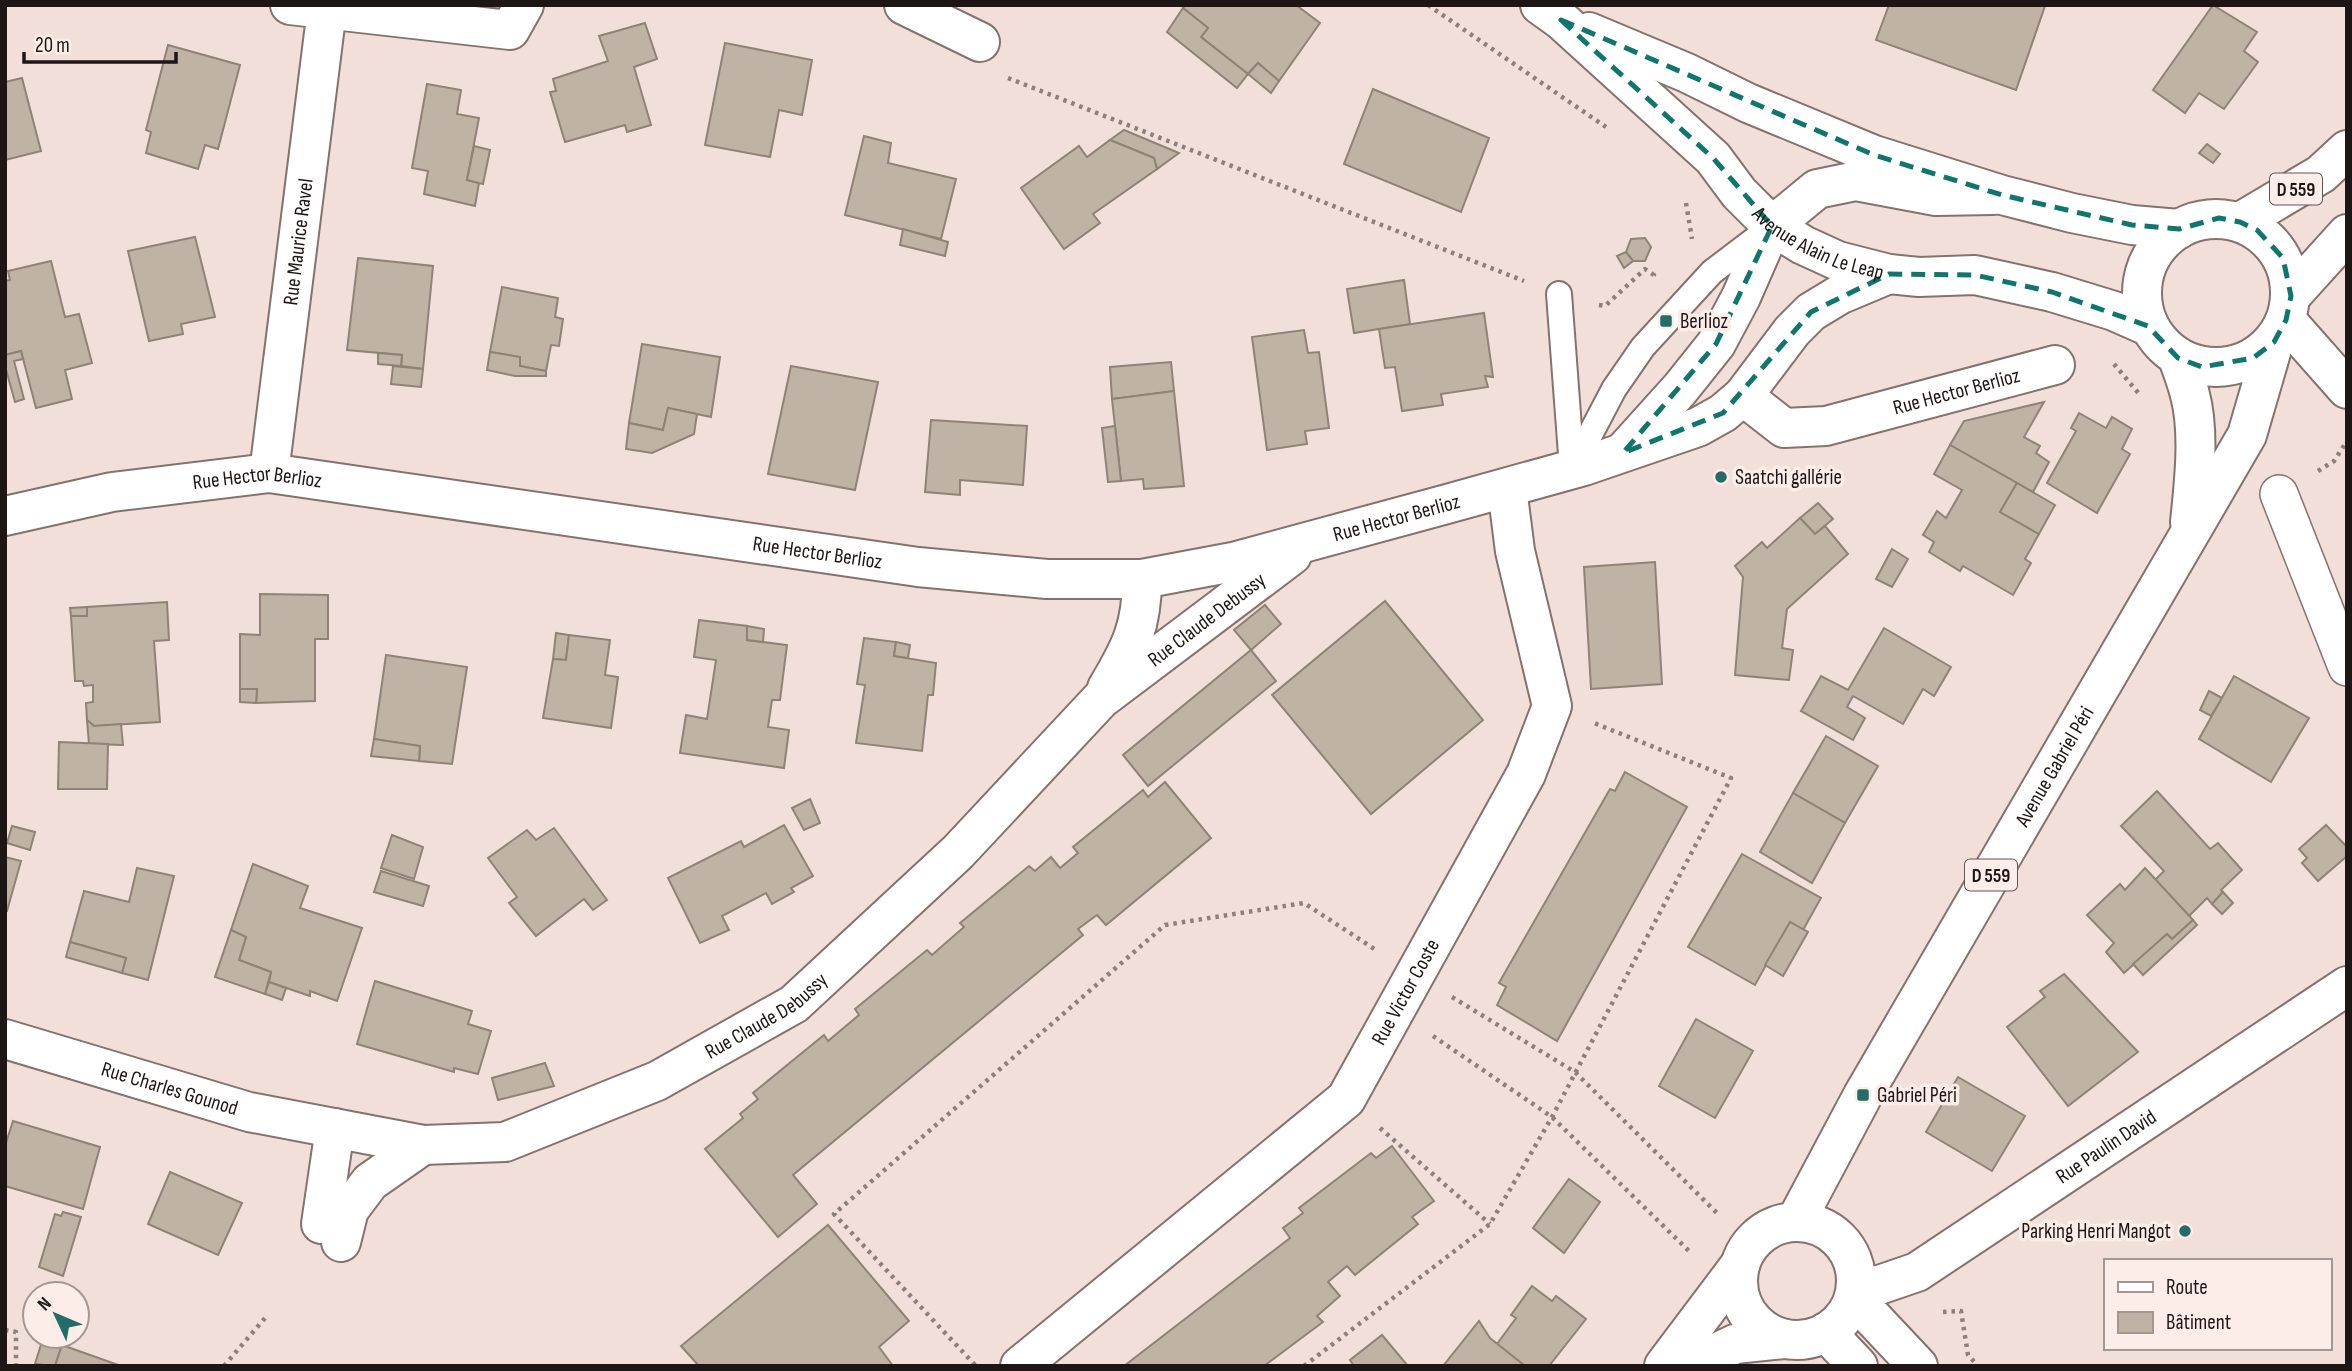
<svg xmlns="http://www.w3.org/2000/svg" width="2352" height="1371" font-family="'Sofia Sans Condensed',sans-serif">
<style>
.building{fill:#c0b3a6;stroke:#8f8276;stroke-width:2}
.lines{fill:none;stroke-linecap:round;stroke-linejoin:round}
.service-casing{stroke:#84726d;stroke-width:28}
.pedestrian-casing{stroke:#84726d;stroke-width:40}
.minor-casing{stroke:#84726d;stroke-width:42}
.tertiary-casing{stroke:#84726d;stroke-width:42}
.primary-casing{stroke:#84726d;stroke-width:42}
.path{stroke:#8d7f7b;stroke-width:4.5;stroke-dasharray:3.5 5;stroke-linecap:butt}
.service{stroke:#fff;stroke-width:24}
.pedestrian{stroke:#fff;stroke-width:37}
.minor{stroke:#fff;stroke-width:38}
.tertiary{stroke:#fff;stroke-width:38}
.primary{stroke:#fff;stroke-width:38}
.marked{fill:none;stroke:#0f766e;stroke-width:5;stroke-dasharray:14 9;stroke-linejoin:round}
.poi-dot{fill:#246d67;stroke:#fdede8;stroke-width:2.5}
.labels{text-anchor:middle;stroke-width:7;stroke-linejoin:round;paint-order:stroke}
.shield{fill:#fdede8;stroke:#605654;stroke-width:2}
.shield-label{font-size:19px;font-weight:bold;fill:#1d1614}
.street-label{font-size:21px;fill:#1d1614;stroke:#fdede8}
.poi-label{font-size:21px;fill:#1d1614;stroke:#fdede8;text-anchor:start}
</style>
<rect width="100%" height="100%" fill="#f3dfd9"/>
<g class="building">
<polygon points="1185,5 1296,5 1320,23 1279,81 1258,63 1248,74 1201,37 1208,28 1183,8"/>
<polygon points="1889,5 2044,5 2045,6 2016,90 1876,40"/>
<polygon points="2213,5 2257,32 2244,51 2258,62 2224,109 2199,93 2185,113 2153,90"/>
<polygon points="1183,8 1208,28 1201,37 1248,74 1237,88 1167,32"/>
<polygon points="645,23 657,59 634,67 651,125 627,132 625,125 565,142 550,92 556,91 553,79 608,61 599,36"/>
<polygon points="725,43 812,60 802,115 779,110 770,157 705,145"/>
<polygon points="168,45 240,65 218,149 205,145 198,169 146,153 151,132 146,130"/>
<polygon points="1258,63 1279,81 1271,93 1248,74"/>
<polygon points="22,78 41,151 5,160 5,82"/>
<polygon points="427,84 461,90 457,114 479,118 467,180 479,183 475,206 424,194 428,171 412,168"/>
<polygon points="1373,89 1489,138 1461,212 1344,164"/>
<polygon points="1124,130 1179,153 1157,169 1154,158 1110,140"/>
<polygon points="864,136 891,143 888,163 956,179 941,239 845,215"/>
<polygon points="1110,140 1154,158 1157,169 1093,214 1100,223 1064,249 1021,188 1079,146 1087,157"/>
<polygon points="2207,144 2220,154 2213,163 2199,153"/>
<polygon points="474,146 490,150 483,184 467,180"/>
<polygon points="903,229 948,242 945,256 900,245"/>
<polygon points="195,237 215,317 181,324 183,334 149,341 128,251"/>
<polygon points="1645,238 1651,247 1645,261 1633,261 1626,252 1631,239"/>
<polygon points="1626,252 1633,261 1624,268 1617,256"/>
<polygon points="358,258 433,266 423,369 401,366 402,355 347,350"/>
<polygon points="51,261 65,317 79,314 92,363 65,370 72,399 36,408 21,351 5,355 5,281 10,280 8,271"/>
<polygon points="1404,280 1410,324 1354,333 1347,289"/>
<polygon points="502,287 558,298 555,317 563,319 559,346 551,345 546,371 520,366 520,357 490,352"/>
<polygon points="1484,313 1493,377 1485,376 1488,387 1441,394 1443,405 1402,411 1395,367 1385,368 1379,329"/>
<polygon points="1304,330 1308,353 1319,352 1329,428 1305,431 1307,444 1267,450 1252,337"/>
<polygon points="642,344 720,357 711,417 668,408 663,430 629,423"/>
<polygon points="21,351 23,359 14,361 24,399 15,402 5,366 5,355"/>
<polygon points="490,352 520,357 520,366 546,371 546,376 515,376 487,370"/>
<polygon points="378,353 402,355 401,366 378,364"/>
<polygon points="1171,362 1174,391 1112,399 1110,367"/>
<polygon points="393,366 423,369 421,387 391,384"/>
<polygon points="791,366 878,382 855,490 768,474"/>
<polygon points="1174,391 1184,486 1144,489 1143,479 1121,481 1112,399"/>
<polygon points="2044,402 2024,437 2040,446 2036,453 2049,462 2033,492 1950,445 1964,421"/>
<polygon points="668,408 697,414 694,434 652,453 626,449 629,423 663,430"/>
<polygon points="2079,413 2106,428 2112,417 2132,429 2122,449 2130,454 2097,513 2047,483 2076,431 2071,428"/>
<polygon points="931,420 1027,426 1023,485 960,480 960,495 925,492"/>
<polygon points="1115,426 1121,481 1108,482 1102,428"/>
<polygon points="1950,445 2017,483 2000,512 2039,534 2025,559 2031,563 2013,595 1963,566 1960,571 1929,552 1934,542 1923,535 1937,511 1946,518 1962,490 1934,474"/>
<polygon points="2017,483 2055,505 2039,534 2000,512"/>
<polygon points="1818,503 1833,519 1815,534 1800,518"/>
<polygon points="1800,518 1815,534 1825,526 1848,554 1787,609 1782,648 1793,650 1789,680 1735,675 1743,577 1735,566 1762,542 1767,548"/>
<polygon points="1892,549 1908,559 1892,587 1876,579"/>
<polygon points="1655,562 1662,684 1591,689 1584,567"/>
<polygon points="260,594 328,595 328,639 315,639 315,701 256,703 257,689 240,689 240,634 260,635"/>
<polygon points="1385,601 1483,720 1371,814 1272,695"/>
<polygon points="167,602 169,640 154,641 160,722 94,726 87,720 86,703 93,702 93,685 84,686 83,681 75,681 71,616 87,616 87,607"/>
<polygon points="1265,605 1281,624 1251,650 1234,630"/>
<polygon points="87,607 87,616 71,616 70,608"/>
<polygon points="699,620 747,626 747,640 787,645 780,700 772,700 768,727 789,730 784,768 680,753 686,715 707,719 716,660 694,657"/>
<polygon points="747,626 764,629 763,642 747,640"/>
<polygon points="1884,628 1951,667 1934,696 1923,689 1903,724 1853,696 1847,707 1865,718 1853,740 1801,711 1821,676 1848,690"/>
<polygon points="556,633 569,635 566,660 553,659"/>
<polygon points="569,635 610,640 605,675 618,677 611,728 543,718 553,659 566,660"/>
<polygon points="864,638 896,642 894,656 936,663 933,695 928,695 922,751 856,743 865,685 857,684"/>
<polygon points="896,642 910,645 908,658 894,656"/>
<polygon points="1251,650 1276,681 1148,786 1123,755"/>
<polygon points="386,655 467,667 452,764 419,761 420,746 374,739"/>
<polygon points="2234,676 2309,718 2271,782 2199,739"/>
<polygon points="240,689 257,689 256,703 240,702"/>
<polygon points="2209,691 2222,698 2211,716 2200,710"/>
<polygon points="87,720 94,726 121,724 123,745 89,744"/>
<polygon points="1826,736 1878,766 1845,823 1793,793"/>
<polygon points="374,739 420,746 419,761 371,756"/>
<polygon points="59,742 108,744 107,789 58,789"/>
<polygon points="1625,772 1687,807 1557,1041 1497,1005 1506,987 1499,983 1610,789 1615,791"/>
<polygon points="1165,782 1211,838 1106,925 1097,915 1078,929 1083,935 793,1175 817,1204 778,1237 705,1149 743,1118 740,1114 758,1099 753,1093 824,1035 828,1041 859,1015 855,1009 927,950 932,955 964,927 960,923 1029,866 1035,871 1051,857 1060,868 1078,853 1073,847 1143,790 1148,797"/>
<polygon points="2157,791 2210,849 2218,843 2242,870 2221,890 2223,892 2212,904 2207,898 2189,916 2155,880 2164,871 2121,826"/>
<polygon points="1793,793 1845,823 1812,883 1760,852"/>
<polygon points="810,799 820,823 804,830 792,808"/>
<polygon points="784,825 813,876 791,888 794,892 772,904 766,893 722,916 729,930 700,943 668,878 741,841 744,847"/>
<polygon points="2326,825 2347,847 2347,856 2318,881 2302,863 2307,858 2299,849"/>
<polygon points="12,826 35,832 30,850 7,843"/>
<polygon points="554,828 607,900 593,910 584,899 536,936 509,903 517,897 488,858 527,830 536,840"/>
<polygon points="392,835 423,847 414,879 381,868"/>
<polygon points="1742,854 1821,898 1803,930 1790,922 1755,985 1688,947"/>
<polygon points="5,857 21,861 7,911 5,911"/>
<polygon points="253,864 308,886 300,908 362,928 337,1001 310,991 310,996 269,982 271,972 239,960 246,937 231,930"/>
<polygon points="137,868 174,876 148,980 122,973 126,958 70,942 84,891 129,902"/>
<polygon points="2145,868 2193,920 2172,939 2167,934 2124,973 2106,952 2114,943 2087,915 2120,884 2125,890"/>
<polygon points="381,871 429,886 423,906 374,892"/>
<polygon points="2223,892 2233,903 2222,914 2212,904"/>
<polygon points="2193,920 2197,925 2143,975 2133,964 2167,934 2172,939"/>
<polygon points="1790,922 1808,932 1783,976 1765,965"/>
<polygon points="231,930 246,937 239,960 271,972 265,994 215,977"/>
<polygon points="70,942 126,958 122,973 66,957"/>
<polygon points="2064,974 2138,1052 2068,1106 2007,1027 2045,997 2040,991"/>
<polygon points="375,981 472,1011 468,1024 491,1031 478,1074 454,1068 454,1072 357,1044"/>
<polygon points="269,982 286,988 282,1000 265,994"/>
<polygon points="1696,1019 1753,1051 1715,1118 1659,1086"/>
<polygon points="545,1063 554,1086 498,1100 492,1078"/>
<polygon points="1958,1077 2025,1116 1992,1171 1926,1132"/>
<polygon points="13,1121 100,1147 83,1209 5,1186 5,1146"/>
<polygon points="1392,1146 1434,1201 1412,1217 1418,1224 1355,1275 1347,1266 1328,1282 1340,1296 1317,1316 1323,1322 1264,1366 1124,1366 1290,1238 1283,1228 1303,1213 1299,1208 1371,1153 1376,1158"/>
<polygon points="170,1172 242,1203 218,1255 148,1224"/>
<polygon points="1569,1179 1600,1202 1564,1253 1533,1228"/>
<polygon points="63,1212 81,1217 63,1276 39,1267 55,1214 61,1216"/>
<polygon points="828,1225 909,1321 879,1347 893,1366 699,1366 681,1346"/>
<polygon points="1532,1286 1552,1301 1556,1296 1586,1319 1549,1366 1525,1366 1497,1344 1516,1318 1511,1315"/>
<polygon points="1479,1321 1490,1338 1525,1366 1443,1366"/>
<polygon points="1382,1335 1408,1366 1354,1366 1350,1360"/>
<polygon points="44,1336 64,1336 62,1345 43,1338"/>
<polygon points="43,1338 62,1345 55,1366 35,1364"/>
<polygon points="62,1345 121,1366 55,1366"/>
</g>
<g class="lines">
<defs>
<g id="service">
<polyline points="1559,294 1572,468"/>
<polyline points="1572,469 1614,389 1643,347 1712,272 1766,231"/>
</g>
<polyline id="pedestrian" points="2279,494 2347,667"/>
<g id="minor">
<polyline points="290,5 510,30 524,5"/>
<polyline points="904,5 980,42"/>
<polyline points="2286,320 2347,389"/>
<path id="s1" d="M 1743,396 L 1784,428 L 1826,426 L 2055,365"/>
<polyline points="1625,450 1680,389 1716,344 1741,297 1772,226 1817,189 1856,181 1936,196 1993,195"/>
<path id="s2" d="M 269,473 L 327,9"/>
<path id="s3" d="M 5,516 L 112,492 L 269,473 L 918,567 L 1047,579 L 1142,579 L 1233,562 L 1447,504 L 1584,466 L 1698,427 L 1723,413 L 1743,396 L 1792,331 L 1811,312 L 1839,295 L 1889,274"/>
<path d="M 1107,688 C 1131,648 1142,626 1142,579"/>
<path id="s4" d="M 5,1039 L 249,1112 L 423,1145 L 505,1142 L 657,1081 L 794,1004 L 958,852 L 1101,699 L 1292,555"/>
<polyline points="321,1224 335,1128"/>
<polyline points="341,1242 349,1210 370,1182 423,1145"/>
<path id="s5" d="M 1857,1286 L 1879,1285 L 1917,1272 L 2347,986"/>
<path id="s6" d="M 1020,1366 L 1346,1099 L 1526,774 L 1552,706 L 1515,551 L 1507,488"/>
</g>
<g id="tertiary">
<path id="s7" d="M 1540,5 L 1561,20 L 1713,158 L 1739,193 L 1772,226 L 1803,245 L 1838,261 L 1889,274 L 1919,277 L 1975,275 L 2052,292 L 2114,311 L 2148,326"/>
<polyline points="1589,32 1687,73 1748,103 1874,155 2002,195 2072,213 2132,225 2179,229"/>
<polyline points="1854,1298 1918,1366"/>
<polyline points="1826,1332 1858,1366"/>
</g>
<g id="primary">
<circle cx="2216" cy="293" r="74"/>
<polyline points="2240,222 2321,174 2347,150"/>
<polyline points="2291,296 2347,234"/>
<path d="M 2178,358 C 2182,370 2187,382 2190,395 C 2200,432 2194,484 2190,522"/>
<path id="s8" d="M 1796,1221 L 1863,1095 L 2247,435 L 2274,342"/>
<circle cx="1797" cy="1281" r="59"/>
<polyline points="1664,1366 1740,1265"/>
<polyline points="1689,1366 1735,1344 1785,1339"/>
</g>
</defs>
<use href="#service" class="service-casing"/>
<use href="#pedestrian" class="pedestrian-casing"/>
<use href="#minor" class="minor-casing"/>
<use href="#tertiary" class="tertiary-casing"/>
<use href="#primary" class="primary-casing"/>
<g class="path">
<polyline points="1428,5 1606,127"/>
<polyline points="1008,78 1524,281"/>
<polyline points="1686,203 1692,239"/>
<polyline points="1599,305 1605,306 1645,269 1654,275 1651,278"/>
<polyline points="2114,364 2140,395"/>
<polyline points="2318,471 2334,461 2347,441"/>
<polyline points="1452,997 1575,1072 1720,1216"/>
<polyline points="1433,1036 1552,1117 1691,1253"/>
<polyline points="1380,1128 1490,1224"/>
<polyline points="1943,1312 1961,1311 1968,1355 1978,1366"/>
<polyline points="5,1330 16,1332 16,1366"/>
<polyline points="975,1365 834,1214 1165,925 1304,903 1376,950"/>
<polyline points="224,1366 265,1318"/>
<polyline points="1304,1366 1490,1224 1552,1117 1731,778 1594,723"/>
</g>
<use href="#service" class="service"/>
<use href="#pedestrian" class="pedestrian"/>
<use href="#minor" class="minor"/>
<use href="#tertiary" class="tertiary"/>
<use href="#primary" class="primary"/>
</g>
<path class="marked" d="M 1561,20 L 1874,155 L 2002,195 L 2132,225 L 2179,229 L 2219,218 L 2240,222 L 2257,230 L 2283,258 L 2291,296 L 2286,320 L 2274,342 L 2253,358 L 2202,367 L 2178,358 L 2148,326 L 2052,292 L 1975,275 L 1889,274 L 1811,312 L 1723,413 L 1623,453 L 1716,344 L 1772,226 L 1713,158 Z"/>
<g class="poi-dot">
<rect x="1659" y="314" width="14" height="14" rx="3.5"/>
<circle cx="1721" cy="477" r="7"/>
<rect x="1856" y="1088" width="14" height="14" rx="3.5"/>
<circle cx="2185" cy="1231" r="7"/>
</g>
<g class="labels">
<g class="shield">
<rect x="2270" y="173.5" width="52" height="31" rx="5"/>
<rect x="1965" y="859.5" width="52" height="31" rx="5"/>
</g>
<g class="shield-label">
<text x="2296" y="196">D 559</text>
<text x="1991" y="882">D 559</text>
</g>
<g class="street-label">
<text dy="7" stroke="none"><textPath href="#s7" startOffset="371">Avenue Alain Le Leap</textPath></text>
<text dy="7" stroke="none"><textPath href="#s2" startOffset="233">Rue Maurice Ravel</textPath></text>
<text dy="7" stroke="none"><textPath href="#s1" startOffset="229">Rue Hector Berlioz</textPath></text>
<text dy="7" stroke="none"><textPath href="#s3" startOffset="256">Rue Hector Berlioz</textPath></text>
<text dy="7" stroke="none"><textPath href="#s3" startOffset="1410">Rue Hector Berlioz</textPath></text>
<text dy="7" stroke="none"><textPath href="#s3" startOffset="822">Rue Hector Berlioz</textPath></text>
<text dy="7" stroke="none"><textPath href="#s4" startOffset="1400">Rue Claude Debussy</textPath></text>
<text dy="7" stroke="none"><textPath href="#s8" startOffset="523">Avenue Gabriel Péri</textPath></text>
<text dy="7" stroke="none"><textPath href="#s6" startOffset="544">Rue Victor Coste</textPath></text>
<text dy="7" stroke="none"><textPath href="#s4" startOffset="805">Rue Claude Debussy</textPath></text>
<text dy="7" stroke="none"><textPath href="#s4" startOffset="172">Rue Charles Gounod</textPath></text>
<text dy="7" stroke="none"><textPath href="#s5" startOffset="289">Rue Paulin David</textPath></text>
</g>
<g class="poi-label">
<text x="1680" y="328">Berlioz</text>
<text x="1735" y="484">Saatchi gallérie</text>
<text x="1877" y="1102">Gabriel Péri</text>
<text x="2171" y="1238" text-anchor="end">Parking Henri Mangot</text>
</g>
</g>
<rect width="2352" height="1371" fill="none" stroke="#1d1614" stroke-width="14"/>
<rect x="2104" y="1259" width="228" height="91" fill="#fdede8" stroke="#a39793" stroke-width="2"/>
<rect x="2118" y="1282" width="35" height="10" fill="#ffffff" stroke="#a39793" stroke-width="2"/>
<text x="2166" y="1294" font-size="21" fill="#1d1614">Route</text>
<rect x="2118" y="1312" width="35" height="21" fill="#c0b3a6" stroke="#a39793" stroke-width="2"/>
<text x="2166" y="1329" font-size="21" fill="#1d1614">Bâtiment</text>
<g transform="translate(56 1315) rotate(314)"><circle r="33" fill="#fdede8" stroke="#a39793" stroke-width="2"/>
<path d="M0-5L12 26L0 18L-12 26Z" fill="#246d67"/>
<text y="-10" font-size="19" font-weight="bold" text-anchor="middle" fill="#1d1614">N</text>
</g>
<path d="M24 52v10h152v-10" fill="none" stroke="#1d1614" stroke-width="3.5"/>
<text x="35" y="52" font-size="21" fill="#1d1614" stroke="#fdede8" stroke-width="5" paint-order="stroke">20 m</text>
</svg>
